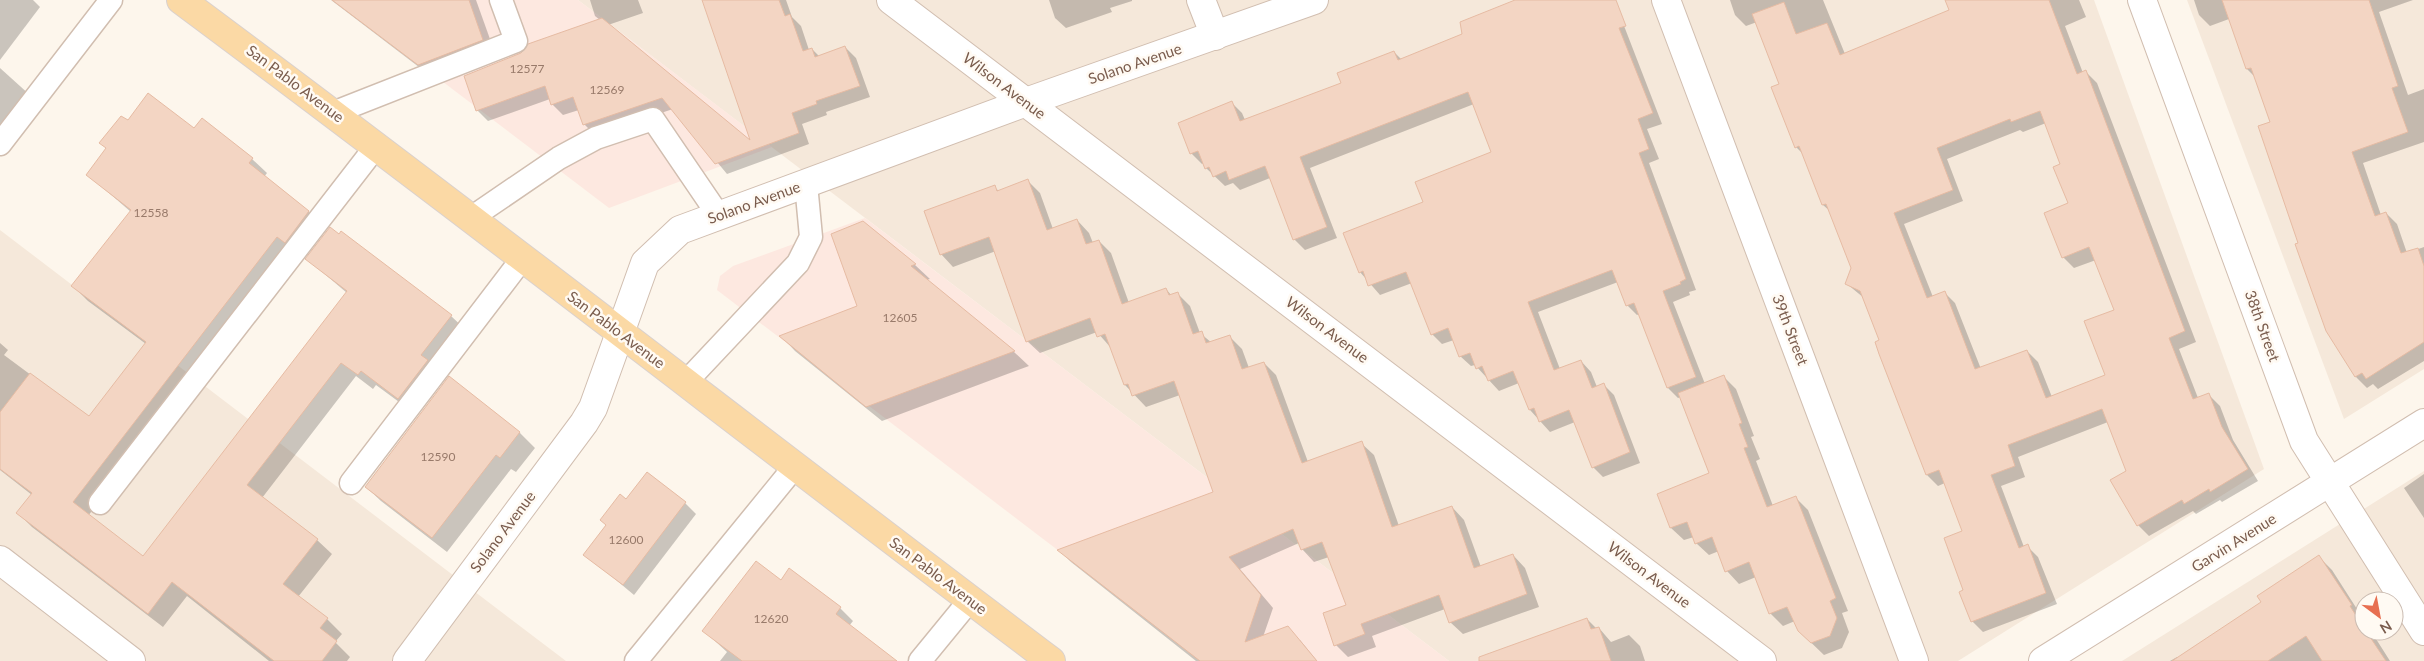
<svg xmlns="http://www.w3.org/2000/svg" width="2424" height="661" font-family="Lato,sans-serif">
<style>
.residential{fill:#f5e8da;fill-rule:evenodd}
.commercial{fill:#fde8e0}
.shadow{fill:#0003;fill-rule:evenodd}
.building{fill:#f3d5c3;stroke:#e6bba3;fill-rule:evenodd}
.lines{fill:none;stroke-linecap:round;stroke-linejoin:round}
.service-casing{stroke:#d1beb0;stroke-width:25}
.minor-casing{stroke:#d1beb0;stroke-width:30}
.tertiary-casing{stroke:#d1beb0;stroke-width:30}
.primary-casing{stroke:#dad1cd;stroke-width:30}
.service{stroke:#fff;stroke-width:22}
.minor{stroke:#fff;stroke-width:28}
.tertiary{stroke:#fff;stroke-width:28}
.primary{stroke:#fbd9a5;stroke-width:28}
.labels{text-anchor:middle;stroke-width:5;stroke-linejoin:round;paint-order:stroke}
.number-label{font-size:12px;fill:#987a6a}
.street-label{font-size:15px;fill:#7a5c4d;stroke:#fffaf3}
</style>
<rect width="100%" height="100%" fill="#fdf6ec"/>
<g class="residential">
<polygon points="578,0 2094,0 2264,469 1958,661 1449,661"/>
<polygon points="2187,0 2424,0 2424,369 2344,419"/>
<polygon points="0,230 508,617 566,661 0,661"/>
<path d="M 2424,471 L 2424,661 L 2122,661 L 2394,490 ZM 2364,601 L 2394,601 L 2394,631 L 2364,631 Z"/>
</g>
<g class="commercial">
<polygon points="335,0 578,0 772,147 609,208"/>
<polygon points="865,218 1449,661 1203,661 717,290 720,276 733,266"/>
</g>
<g class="shadow">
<polygon points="0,0 33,0 40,7 0,60"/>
<polygon points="331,0 476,0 495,53 432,77"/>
<polygon points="590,0 638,0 643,13 608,25 753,143 710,0 786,0 792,17 801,26 809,50 812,49 819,56 845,47 856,58 870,97 826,112 827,115 802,124 809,144 727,174 673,109 595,135 584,124 579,110 563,115 552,104 550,99 488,121 477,110 600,20 595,16"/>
<polygon points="1049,0 1132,0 1132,1 1110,8 1112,12 1066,28 1055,18"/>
<polygon points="1545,0 1614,0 1662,124 1647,129 1659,159 1649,163 1696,290 1689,292 1690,295 1673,302 1705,384 1723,376 1736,389 1754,436 1751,437 1760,459 1756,461 1773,506 1795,497 1808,510 1848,611 1842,613 1849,632 1842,648 1824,655 1799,631 1795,621 1783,626 1770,613 1756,577 1739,584 1727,571 1719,551 1709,555 1696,543 1694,537 1684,540 1671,528 1658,494 1711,474 1681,397 1678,398 1668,388 1639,314 1637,315 1627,305 1618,282 1538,312 1560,369 1581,361 1591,372 1597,387 1604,385 1614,395 1640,463 1603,477 1593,467 1575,422 1550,432 1530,410 1519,383 1499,391 1475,365 1471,366 1460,356 1454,340 1442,344 1432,334 1412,283 1380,295 1360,272 1424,203 1493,153 1474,104 1310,168 1337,238 1305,250 1294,239 1270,178 1240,190 1233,183 1225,186 1206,168 1204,163 1202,164 1191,153 1232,103 1242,113 1245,120 1342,84 1394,52 1402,60"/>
<path d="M 1730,0 L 1823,0 L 1845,54 L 1950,11 L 1946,0 L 2079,0 L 2086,17 L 2065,26 L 2083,73 L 2086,72 L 2097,83 L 2196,342 L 2179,349 L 2198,398 L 2209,395 L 2220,406 L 2233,440 L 2258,481 L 2222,502 L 2220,500 L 2196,514 L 2193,511 L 2149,536 L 2138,525 L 2111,481 L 2127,471 L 2108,422 L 2018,457 L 2025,477 L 2001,486 L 2024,547 L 2027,546 L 2038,557 L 2057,604 L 1983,632 L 1972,621 L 1965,591 L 1963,531 L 1945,483 L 1938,486 L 1927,475 L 1881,353 L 1881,341 L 1864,298 L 1847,284 L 1853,268 L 1831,212 L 1823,205 L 1804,155 L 1796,147 L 1781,85 L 1757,22 L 1746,26 L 1735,15 ZM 2046,123 L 2062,165 L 2069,204 L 2063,257 L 2074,268 L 2096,260 L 2116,311 L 2107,376 L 2052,397 L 2038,362 L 2027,351 L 1981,369 L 1955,303 L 1944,292 L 1933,297 L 1904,224 L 1963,201 L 1947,159 L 2020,130 L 2023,132 Z"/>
<polygon points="2194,0 2413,0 2379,12 2408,95 2424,89 2424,142 2363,163 2381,215 2386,213 2397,224 2407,253 2424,247 2424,361 2378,389 2373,384 2367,388 2356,377 2327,331 2299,244 2272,123 2256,78 2247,69 2229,19 2210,26 2199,15"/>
<polygon points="0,68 31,96 0,137"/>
<polygon points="202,120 252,159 267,173 264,177 309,212 323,226 292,251 88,516 144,558 347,293 307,259 341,233 451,316 466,330 414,413 376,385 373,389 356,376 262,498 317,540 332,554 298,597 327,619 342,634 335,642 350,657 347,661 269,661 187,596 163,627 32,527 18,513 32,495 0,470 0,343 8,350 4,355 89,418 146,344 88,301 73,286 131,212 87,174 107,149 101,143 128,122 194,130"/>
<polygon points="1028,181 1040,193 1053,229 1077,220 1089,233 1093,243 1099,241 1111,253 1129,303 1166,289 1172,296 1178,294 1190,306 1200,333 1212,343 1229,336 1242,349 1249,368 1264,363 1276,375 1308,462 1361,443 1374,455 1399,526 1452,507 1464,520 1481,567 1513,555 1525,568 1539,607 1463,634 1450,622 1445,609 1372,636 1376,647 1348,657 1336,645 1347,606 1329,557 1314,562 1302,549 1299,543 1240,569 1273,608 1263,637 1300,640 1317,661 1196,661 1071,562 1059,550 1215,492 1180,395 1146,407 1125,385 1111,348 1097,332 1040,353 1027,341 996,251 953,267 941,254 994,187 999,191"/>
<polygon points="863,222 915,265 930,279 926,280 1014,352 1029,366 882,421 795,351 781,336 859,307"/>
<polygon points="449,378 520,433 535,448 516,472 511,469 447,552 381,501 366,487"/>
<polygon points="2424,474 2424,518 2404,488"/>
<polygon points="626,501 685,503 696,514 634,595 585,554"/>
<polygon points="2319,557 2332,570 2364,620 2364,631 2371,631 2390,661 2170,661 2177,657 2178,658 2263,602"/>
<polygon points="781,582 840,608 853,621 849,626 892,661 720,661 727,652 704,631"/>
<polygon points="1587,619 1597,629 1599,628 1611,642 1629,635 1640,646 1645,661 1530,661"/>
</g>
<g class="building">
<polygon points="332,0 469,0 483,40 418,65"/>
<polygon points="702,0 779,0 785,16 790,14 803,51 812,48 815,57 845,46 860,86 816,101 817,104 792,113 799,133 715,164 662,98 583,125 573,97 551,105 545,86 476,111 464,76 521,53 528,44 602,18 750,140"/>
<polygon points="1515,0 1616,0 1626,26 1619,28 1653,113 1638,119 1649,149 1639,153 1686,279 1680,282 1681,284 1663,291 1696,377 1667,388 1634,303 1626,306 1612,270 1528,302 1554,370 1581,360 1592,388 1604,383 1630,452 1592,468 1569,410 1539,422 1534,408 1529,410 1513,371 1488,381 1482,366 1476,369 1470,353 1459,357 1448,328 1431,335 1406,272 1368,286 1363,271 1359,273 1343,233 1423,202 1415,182 1491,152 1468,92 1300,157 1327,227 1293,240 1265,166 1229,180 1226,171 1213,177 1209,167 1205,169 1198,151 1190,154 1178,123 1232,101 1240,121 1341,83 1337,73 1394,51 1398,60 1462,34 1460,22"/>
<path d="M 1945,0 L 2049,0 L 2077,74 L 2086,70 L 2185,331 L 2169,338 L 2193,399 L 2209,393 L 2222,427 L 2248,469 L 2210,492 L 2209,489 L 2184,504 L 2182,500 L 2137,526 L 2110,480 L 2126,471 L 2102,409 L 2008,445 L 2015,466 L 1991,475 L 2019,548 L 2028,544 L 2046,593 L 1971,622 L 1959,592 L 1963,590 L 1944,538 L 1962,531 L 1939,470 L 1926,475 L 1879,354 L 1875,342 L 1879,340 L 1860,291 L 1845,284 L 1851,268 L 1826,204 L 1822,205 L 1799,146 L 1795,148 L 1771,87 L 1779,84 L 1752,14 L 1784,2 L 1796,34 L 1827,23 L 1840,55 L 1949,10 ZM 2040,111 L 2060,164 L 2053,167 L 2068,203 L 2044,213 L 2062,258 L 2089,247 L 2114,310 L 2084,321 L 2105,375 L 2046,398 L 2027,350 L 1975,369 L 1945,291 L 1927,298 L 1894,213 L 1953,190 L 1937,148 L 2010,119 L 2011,122 Z"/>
<polygon points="2222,0 2369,0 2398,86 2392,88 2408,132 2352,152 2375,216 2386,212 2401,253 2418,248 2424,266 2424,342 2366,379 2362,373 2355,377 2326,331 2295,244 2298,243 2258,126 2270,122 2251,68 2246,69"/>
<polygon points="148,93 194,128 202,118 253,158 249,163 309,211 285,243 277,237 73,502 143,556 347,291 305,259 330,227 339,234 341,231 452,315 421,355 428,360 398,399 361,371 358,375 341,363 247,485 318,539 283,584 328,618 320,628 337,641 322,661 274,661 172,582 148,614 16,513 32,493 0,469 0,412 30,373 89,416 146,342 71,286 131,210 86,175 106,148 99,143 121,116 128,120"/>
<polygon points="1028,179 1047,230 1077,219 1086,244 1099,240 1122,304 1166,288 1169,295 1178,292 1193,334 1202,331 1206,343 1230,335 1242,369 1264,362 1302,463 1362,441 1392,527 1452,506 1474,568 1513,554 1527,594 1449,623 1439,595 1361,624 1365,634 1334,646 1323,613 1346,605 1322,542 1301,550 1293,529 1229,557 1261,595 1245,642 1288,626 1317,661 1200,661 1057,550 1213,492 1174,381 1132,396 1128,384 1124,385 1105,334 1097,337 1090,318 1026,342 989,237 940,255 924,211 995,185 997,191"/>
<polygon points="863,221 916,264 911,266 1015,351 866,407 779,336 857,306 831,234"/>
<polygon points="1724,375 1742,423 1739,424 1748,447 1744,448 1767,507 1796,496 1836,598 1830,601 1837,618 1830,636 1811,643 1798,631 1787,607 1769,614 1749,562 1725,572 1712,537 1695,544 1687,522 1670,528 1657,494 1709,473 1678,393"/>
<polygon points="449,376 520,432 500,458 496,455 432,538 365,487"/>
<polygon points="647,472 686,502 623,585 583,555 606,525 600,520 620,494 626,499"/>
<polygon points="2319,555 2352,605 2350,606 2364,628 2364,631 2366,631 2386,661 2322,661 2306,636 2268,661 2172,661 2261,602 2257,596"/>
<polygon points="756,561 781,580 789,568 841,607 836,614 897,661 742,661 702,631"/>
<polygon points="1587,618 1591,629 1599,627 1611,661 1479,661 1479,657"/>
</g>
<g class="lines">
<defs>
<g id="service">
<polyline points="333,113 516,41 501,0"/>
<polyline points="0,144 111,0"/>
<polyline points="471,218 559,158 596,138 653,119 719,216"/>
<polyline points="686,382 798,263 811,237 806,184"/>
<polyline points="351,483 522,259"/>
<polyline points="100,503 377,145"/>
<polyline points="636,661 796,465"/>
<polyline points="920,661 970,600"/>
</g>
<g id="minor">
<polyline points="891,0 1762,661"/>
<polyline points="1201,0 1215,36"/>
<polyline points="1666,0 1914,661"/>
<polyline points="2142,0 2304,441 2424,631"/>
<polyline points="620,333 645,263 680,230 1026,102 1314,0"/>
<polyline points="0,560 131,661"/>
</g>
<g id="tertiary">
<polyline points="407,661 584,423 593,408 620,333"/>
<polyline points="2043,661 2424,423"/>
</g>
<path id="primary" d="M 181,0 C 473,217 760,441 1051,661"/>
</defs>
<use href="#service" class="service-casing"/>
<use href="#minor" class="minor-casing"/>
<use href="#tertiary" class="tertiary-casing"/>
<use href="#primary" class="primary-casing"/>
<use href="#service" class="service"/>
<use href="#minor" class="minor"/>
<use href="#tertiary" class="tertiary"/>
<use href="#primary" class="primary"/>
</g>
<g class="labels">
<g class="number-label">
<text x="527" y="73">12577</text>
<text x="607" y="94">12569</text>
<text x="151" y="217">12558</text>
<text x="900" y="322">12605</text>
<text x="438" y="461">12590</text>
<text x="626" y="544">12600</text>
<text x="771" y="623">12620</text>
</g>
<g class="street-label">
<text transform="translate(1135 64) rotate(-19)" y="5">Solano Avenue</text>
<text transform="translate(295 84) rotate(37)" y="5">San Pablo Avenue</text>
<text transform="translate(1004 86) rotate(37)" y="5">Wilson Avenue</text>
<text transform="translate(754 203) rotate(-20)" y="5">Solano Avenue</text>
<text transform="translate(2262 326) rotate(70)" y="5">38th Street</text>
<text transform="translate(616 330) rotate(37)" y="5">San Pablo Avenue</text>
<text transform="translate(1327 330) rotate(37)" y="5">Wilson Avenue</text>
<text transform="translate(1790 330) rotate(69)" y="5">39th Street</text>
<text transform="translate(503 532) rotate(-53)" y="5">Solano Avenue</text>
<text transform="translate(2234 543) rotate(-32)" y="5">Garvin Avenue</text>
<text transform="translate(1649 575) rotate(37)" y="5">Wilson Avenue</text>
<text transform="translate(938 576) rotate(37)" y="5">San Pablo Avenue</text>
</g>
</g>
<g transform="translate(2379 616) rotate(148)"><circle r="24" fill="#fffaf3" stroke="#cabbb1"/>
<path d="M0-4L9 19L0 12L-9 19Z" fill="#e76f51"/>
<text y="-8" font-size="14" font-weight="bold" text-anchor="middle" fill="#7a5c4d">N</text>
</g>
</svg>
